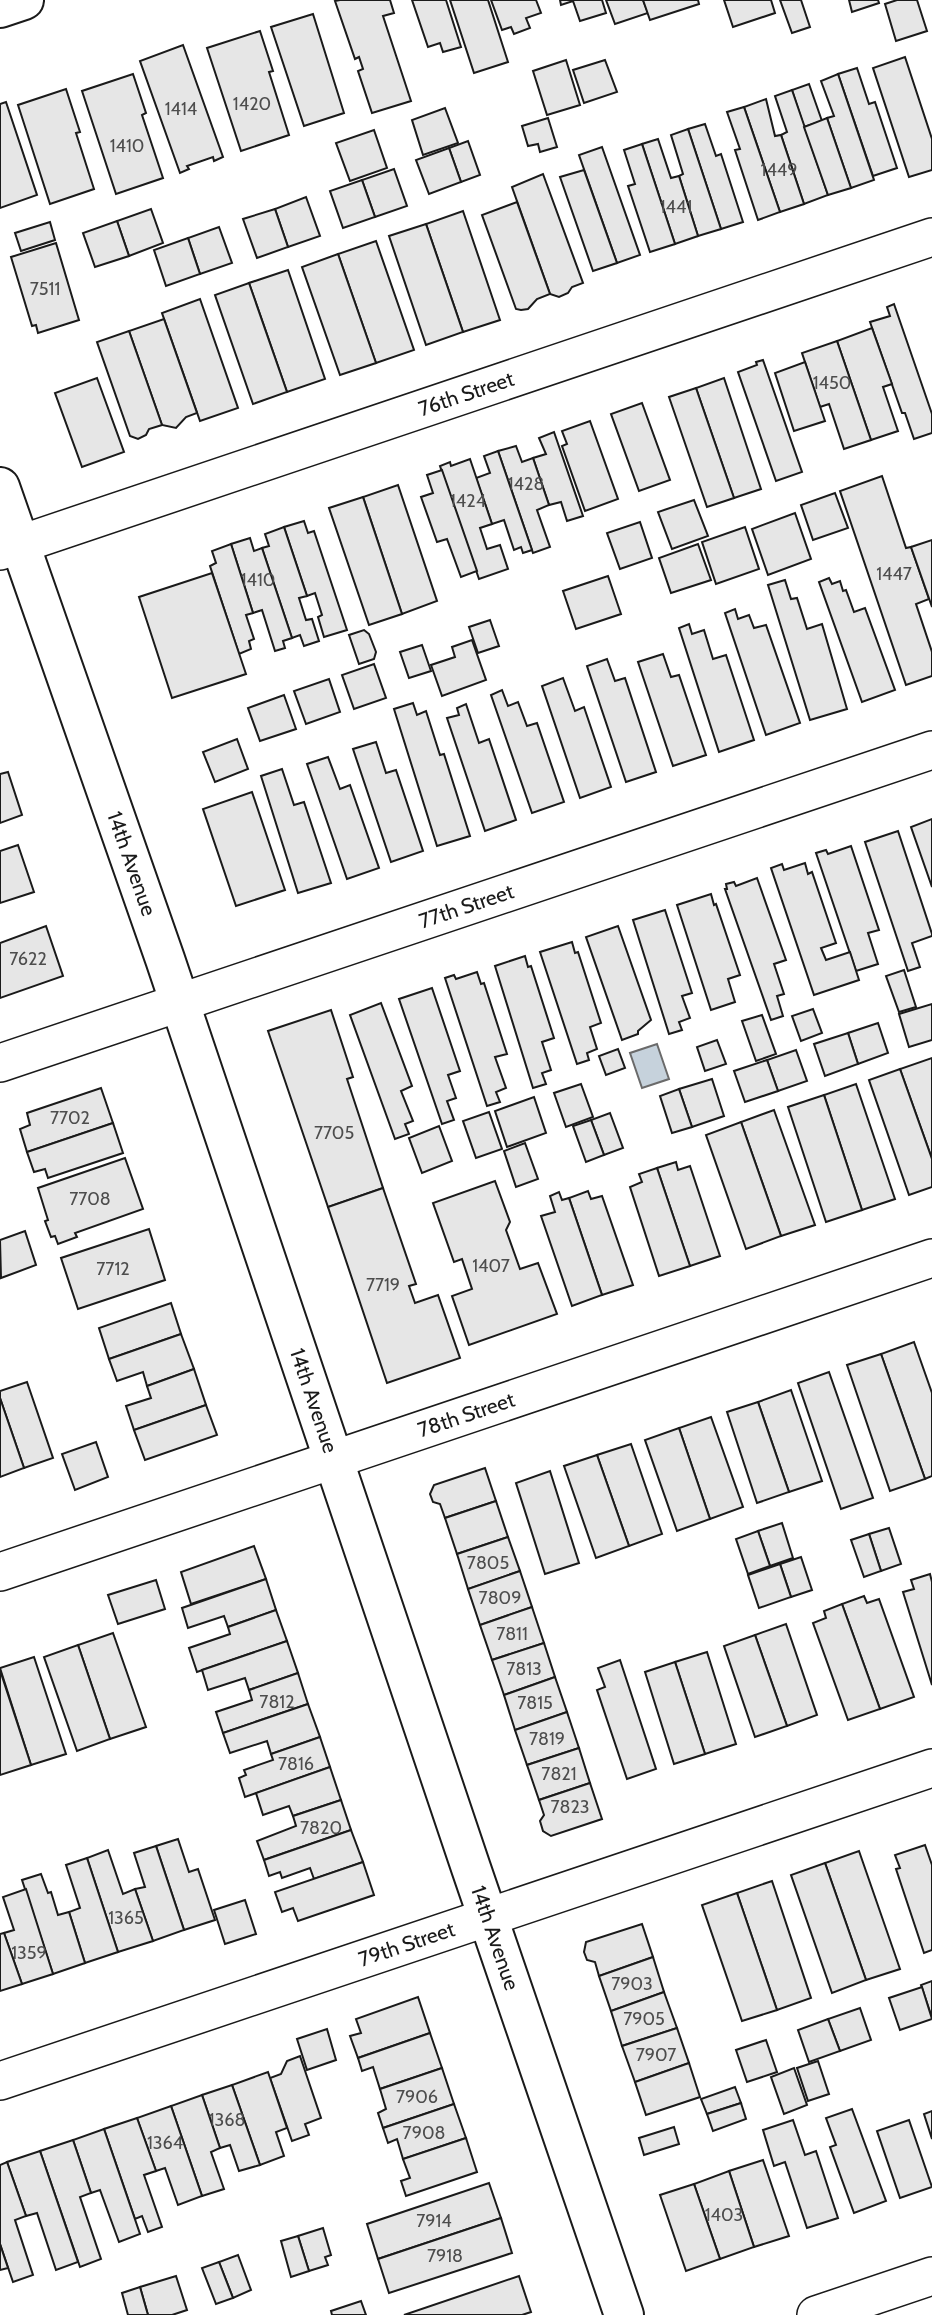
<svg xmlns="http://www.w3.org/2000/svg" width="932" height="2315" font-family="Cabin,sans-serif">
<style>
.water{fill:#c6d2dc;stroke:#6a6a6a;stroke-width:2}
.building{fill:#e6e6e6;stroke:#1a1a1a;stroke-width:2}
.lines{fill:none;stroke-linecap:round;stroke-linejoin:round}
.street-casing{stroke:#1a1a1a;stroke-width:40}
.secondary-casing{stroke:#1a1a1a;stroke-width:42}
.street{stroke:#fff;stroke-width:37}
.secondary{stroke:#fff;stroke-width:38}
.labels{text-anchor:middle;stroke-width:5;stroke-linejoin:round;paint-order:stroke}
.number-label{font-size:18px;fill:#4d4d4d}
.street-label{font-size:21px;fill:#1a1a1a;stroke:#fff}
</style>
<rect width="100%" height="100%" fill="#fff"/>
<polygon class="water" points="657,1044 669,1079 642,1088 630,1053"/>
<g class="building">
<polygon points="340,0 390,0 394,13 383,16 411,101 372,113 358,71 363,69 359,57 355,59 335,1"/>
<polygon points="412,0 446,0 461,47 443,52 440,43 428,47"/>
<polygon points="450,0 488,0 508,62 474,73"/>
<polygon points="491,0 536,0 541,13 526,18 530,28 514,34 511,27 502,30"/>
<polygon points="560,0 602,0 606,13 580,21 573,1 561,5"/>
<polygon points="606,0 643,0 648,13 615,24"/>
<polygon points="643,0 698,0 699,4 650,20"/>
<polygon points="724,0 771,0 775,13 733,27"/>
<polygon points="780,0 801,0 810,27 792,33"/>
<polygon points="849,0 878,0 879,3 852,12"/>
<polygon points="897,0 917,0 927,31 896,41 885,4"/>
<polygon points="313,14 344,113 304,126 271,27"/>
<polygon points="260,31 273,71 269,72 289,135 241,151 207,48"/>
<polygon points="183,45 223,157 214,161 213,157 187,166 189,169 180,173 140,61"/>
<polygon points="905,57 932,139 932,170 909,177 873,68"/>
<polygon points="566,60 580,105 547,115 533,71"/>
<polygon points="605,60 617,92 584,103 573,70"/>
<polygon points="857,68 869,104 875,102 897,168 873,176 838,74"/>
<polygon points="133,74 146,113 142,115 163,178 116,194 82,91"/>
<polygon points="838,74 874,180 851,188 827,118 834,116 821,81"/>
<polygon points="809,84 822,121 804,127 792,90"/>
<polygon points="66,89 80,132 76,133 94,189 50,204 18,105"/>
<polygon points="792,90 828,195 804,204 781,135 787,132 775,96"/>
<polygon points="766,99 775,136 781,135 804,204 780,212 744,107"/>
<polygon points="6,102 37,195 0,208 0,104"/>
<polygon points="744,107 780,212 758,220 735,150 740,149 727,112"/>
<polygon points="445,108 458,143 423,155 412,120"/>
<polygon points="548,118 557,147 540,152 538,144 528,146 522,126"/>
<polygon points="827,118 851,188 828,195 804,127"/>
<polygon points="705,124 716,156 721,154 743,222 721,229 688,129"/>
<polygon points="688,129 721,229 698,236 679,176 683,174 671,135"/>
<polygon points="374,130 387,168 350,181 336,143"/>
<polygon points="658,139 671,178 679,176 698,236 675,244 642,144"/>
<polygon points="468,141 480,175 461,182 449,148"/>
<polygon points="642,144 675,244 650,252 628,186 635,184 624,150"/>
<polygon points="602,147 640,255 617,263 579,155"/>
<polygon points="449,148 461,182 429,194 416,160"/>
<polygon points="394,169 407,206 375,217 362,180"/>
<polygon points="584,170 617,263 593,271 560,177"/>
<polygon points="543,174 583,283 572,287 568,293 559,297 550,294 512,187"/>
<polygon points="362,180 375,217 343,228 330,191"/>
<polygon points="306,197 320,236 288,247 275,209"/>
<polygon points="517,202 550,294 537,299 528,309 521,310 516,309 482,215"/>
<polygon points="151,209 163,243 129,256 117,221"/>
<polygon points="275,209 288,247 257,258 243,219"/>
<polygon points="463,211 500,320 463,332 426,224"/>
<polygon points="117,221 129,256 95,267 83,233"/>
<polygon points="50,222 55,240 21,251 15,233"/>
<polygon points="426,224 463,332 426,345 389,236"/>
<polygon points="219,227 232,263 200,274 188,238"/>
<polygon points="188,238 200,274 166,286 154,250"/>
<polygon points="376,241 414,350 376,363 338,254"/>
<polygon points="56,243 79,320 38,333 36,325 32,326 11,257"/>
<polygon points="338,254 376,363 340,375 302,267"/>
<polygon points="288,270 325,379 287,392 249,283"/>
<polygon points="249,283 287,392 253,404 215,295"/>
<polygon points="200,299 238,408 200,421 162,313"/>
<polygon points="894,304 932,414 932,433 914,439 905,413 902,413 870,322 890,316 887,307"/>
<polygon points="164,319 197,413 186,417 176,428 162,425 129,331"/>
<polygon points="872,328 892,384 883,387 898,431 871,440 837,341"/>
<polygon points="129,331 162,425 149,429 146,435 138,439 130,436 97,342"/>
<polygon points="837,341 871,440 844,449 829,404 820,407 802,353"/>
<polygon points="763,360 802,472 776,481 738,372 757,365 756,362"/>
<polygon points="805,362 825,421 794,431 775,373"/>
<polygon points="97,378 124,452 82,467 55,393"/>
<polygon points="724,378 761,489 734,498 696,388"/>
<polygon points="696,388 734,498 707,507 669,397"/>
<polygon points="642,403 670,480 639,491 611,414"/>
<polygon points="590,421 618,499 585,511 562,446 567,444 562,431"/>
<polygon points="554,432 583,516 567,521 561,502 549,505 533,458 546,454 539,438"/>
<polygon points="516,446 522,462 533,458 549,505 537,510 550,547 533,553 498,451"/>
<polygon points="498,451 532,550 523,553 521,547 514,550 504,520 492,524 476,478 490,473 484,456"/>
<polygon points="470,459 492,524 480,528 487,549 500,545 508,569 479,579 440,466 450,462 451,466"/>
<polygon points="442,470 477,571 461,577 447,539 437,542 421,497 433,493 427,475"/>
<polygon points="882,476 906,548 911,547 929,599 916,604 932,652 932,676 906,685 840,491"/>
<polygon points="398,485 437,601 402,614 363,497"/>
<polygon points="835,493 848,528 813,540 801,505"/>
<polygon points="363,497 402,614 369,625 329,508"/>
<polygon points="694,500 708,536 672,549 658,512"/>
<polygon points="795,513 811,559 768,575 752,529"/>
<polygon points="304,521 308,533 314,531 347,630 324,637 318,617 322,615 315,593 307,596 284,527"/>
<polygon points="640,522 652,558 620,569 607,533"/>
<polygon points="284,527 307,596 299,598 306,620 312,619 319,641 304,646 300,635 292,638 262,548 269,546 265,534"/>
<polygon points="745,527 759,569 716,584 702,542"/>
<polygon points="250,538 254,551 262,548 292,638 283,641 285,648 275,651 262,610 253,613 231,544"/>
<polygon points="932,540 932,607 911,547"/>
<polygon points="231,544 253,613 246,615 254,639 249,641 251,649 239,654 210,566 216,563 212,551"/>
<polygon points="698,544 711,580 671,593 659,558"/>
<polygon points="212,573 246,674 172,698 139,597"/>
<polygon points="608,576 621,614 576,629 563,591"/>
<polygon points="829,578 832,584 840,581 843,591 846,590 854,612 865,608 895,690 862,702 819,582"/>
<polygon points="785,580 791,599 797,598 807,629 822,624 847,709 810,720 768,585"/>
<polygon points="735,609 738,619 749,615 754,628 766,625 800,723 766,735 725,613"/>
<polygon points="490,620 499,646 478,653 469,627"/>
<polygon points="689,624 692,634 704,630 713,659 726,655 754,740 719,752 679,628"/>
<polygon points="364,630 369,634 376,652 374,659 359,664 349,635"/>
<polygon points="472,640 486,680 442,696 431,665 455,657 452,647"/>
<polygon points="422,645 431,671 409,678 400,652"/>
<polygon points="663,654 671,677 679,675 706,755 673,766 638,662"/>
<polygon points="607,659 615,681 625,678 656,772 626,782 587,666"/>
<polygon points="374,664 386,698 354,709 342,675"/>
<polygon points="563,678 575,711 584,707 611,787 580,798 542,686"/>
<polygon points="329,679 340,712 306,724 294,691"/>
<polygon points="502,690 508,706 518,702 527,726 537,723 564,802 532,813 491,695"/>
<polygon points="284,695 296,729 260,741 248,708"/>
<polygon points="413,703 417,715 426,711 440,755 444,754 470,836 437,846 394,709"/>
<polygon points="466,704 479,743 489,739 516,820 485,831 447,718 459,715 457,708"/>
<polygon points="237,739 248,769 215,782 203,752"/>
<polygon points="376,742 386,773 396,770 423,851 391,862 353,749"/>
<polygon points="328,757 340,789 350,785 379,868 347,879 307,764"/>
<polygon points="282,769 294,805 304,802 331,883 298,893 261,776"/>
<polygon points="8,772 22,815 0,823 0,774"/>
<polygon points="252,792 285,890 236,906 203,809"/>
<polygon points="932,819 932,887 911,827"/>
<polygon points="898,831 932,934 932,936 912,943 920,967 908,971 865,842"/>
<polygon points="18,845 34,892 0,903 0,851"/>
<polygon points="851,846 879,930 868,933 878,964 856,971 816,853 826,850 828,854"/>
<polygon points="805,863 808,874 812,872 836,943 821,948 826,960 850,952 859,980 814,995 771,868 782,864 784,870"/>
<polygon points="757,878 786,960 774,964 784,994 777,996 783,1016 771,1020 725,889 727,889 726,884 734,882 736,886"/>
<polygon points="711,894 714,905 716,904 740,975 728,979 735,1002 711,1010 677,905"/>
<polygon points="665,910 692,993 682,996 690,1018 679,1022 682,1030 669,1034 633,920"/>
<polygon points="46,926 63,976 0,998 0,943"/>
<polygon points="618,926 651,1020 638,1031 638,1034 622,1040 586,937"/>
<polygon points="572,942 575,953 578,952 601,1023 590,1027 597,1049 587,1053 589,1060 577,1064 540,952"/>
<polygon points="525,956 528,967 531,966 554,1038 542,1042 551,1070 542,1073 546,1084 533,1088 495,966"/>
<polygon points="904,970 916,1007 899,1012 886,976"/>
<polygon points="477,972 481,984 484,983 507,1054 495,1057 506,1088 496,1092 500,1102 487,1106 445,978 454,975 456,979"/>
<polygon points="432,988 460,1071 448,1075 456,1098 447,1101 454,1120 442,1124 399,999"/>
<polygon points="381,1003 412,1086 401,1091 413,1121 405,1124 409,1134 395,1139 350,1015"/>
<polygon points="932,1004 932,1040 909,1047 899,1014"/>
<polygon points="813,1009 822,1033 801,1041 792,1016"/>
<polygon points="331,1010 353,1077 347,1079 383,1188 328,1207 268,1031"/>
<polygon points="762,1015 776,1054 756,1061 742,1021"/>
<polygon points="878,1023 888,1053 858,1064 848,1033"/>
<polygon points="848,1033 858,1064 825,1076 814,1044"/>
<polygon points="717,1040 726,1064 705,1071 697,1047"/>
<polygon points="618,1049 625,1068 606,1075 599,1056"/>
<polygon points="796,1050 807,1081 778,1091 767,1060"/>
<polygon points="932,1058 932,1159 900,1069"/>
<polygon points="767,1060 778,1091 745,1102 734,1071"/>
<polygon points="900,1069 932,1159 932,1187 909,1195 869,1080"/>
<polygon points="712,1079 724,1116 692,1127 679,1089"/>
<polygon points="581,1084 593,1117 566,1127 554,1093"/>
<polygon points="856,1084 895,1199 862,1210 824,1095"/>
<polygon points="101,1088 113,1123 27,1152 20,1129 30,1125 27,1113"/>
<polygon points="679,1089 692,1127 672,1133 660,1096"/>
<polygon points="824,1095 862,1210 826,1222 788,1107"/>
<polygon points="534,1097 546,1133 507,1147 495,1111"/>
<polygon points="774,1110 815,1225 781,1236 741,1122"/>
<polygon points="489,1112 502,1149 476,1158 463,1121"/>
<polygon points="610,1113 623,1148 604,1155 591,1120"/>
<polygon points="591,1120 604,1155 586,1162 573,1126"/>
<polygon points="741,1122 781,1236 746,1249 706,1135"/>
<polygon points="113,1123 123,1153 48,1178 45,1169 34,1172 27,1152"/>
<polygon points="439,1126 452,1161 422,1173 409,1138"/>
<polygon points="525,1143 538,1179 516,1187 504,1151"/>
<polygon points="125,1158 143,1209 75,1233 77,1237 58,1244 55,1236 51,1237 45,1221 48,1220 38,1188"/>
<polygon points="676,1162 678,1170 690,1166 720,1256 690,1266 657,1168"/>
<polygon points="657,1168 690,1266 659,1276 630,1187 642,1182 639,1174"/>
<polygon points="495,1181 510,1222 506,1230 520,1269 538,1263 557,1314 469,1345 452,1296 472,1289 462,1259 454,1262 433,1203"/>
<polygon points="383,1188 416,1284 409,1286 415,1303 438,1295 460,1358 387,1383 328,1207"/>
<polygon points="588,1191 591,1199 602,1196 633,1285 602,1295 569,1198"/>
<polygon points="559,1192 562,1200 569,1198 602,1295 572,1306 541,1216 555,1212 550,1196"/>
<polygon points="149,1229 165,1280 78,1309 61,1258"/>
<polygon points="25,1231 36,1265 1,1278 0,1240"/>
<polygon points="171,1303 181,1334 109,1359 99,1328"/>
<polygon points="181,1334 194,1369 147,1386 143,1372 117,1381 109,1359"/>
<polygon points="914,1342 932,1393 932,1476 925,1479 881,1354"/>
<polygon points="881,1354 925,1479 890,1491 847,1365"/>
<polygon points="194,1369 206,1405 134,1430 126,1406 151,1398 147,1386"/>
<polygon points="829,1372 873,1498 841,1509 798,1383"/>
<polygon points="27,1382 53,1458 24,1468 0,1398 0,1391"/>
<polygon points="791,1390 822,1481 789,1492 758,1402"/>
<polygon points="0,1398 24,1468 0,1477"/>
<polygon points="758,1402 789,1492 757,1503 727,1412"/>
<polygon points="206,1405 217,1435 145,1460 134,1430"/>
<polygon points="711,1417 743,1507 710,1519 679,1428"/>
<polygon points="679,1428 710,1519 677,1531 645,1440"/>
<polygon points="96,1442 108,1477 75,1490 62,1454"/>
<polygon points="631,1444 662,1534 629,1546 597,1455"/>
<polygon points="597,1455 629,1546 596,1558 564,1466"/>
<polygon points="485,1468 496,1501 445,1518 440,1504 433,1502 430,1494 434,1485"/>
<polygon points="550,1471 579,1563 545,1574 516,1483"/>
<polygon points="496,1501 508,1537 457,1554 445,1518"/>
<polygon points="782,1523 793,1558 770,1566 758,1531"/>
<polygon points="889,1528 901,1564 881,1571 869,1534"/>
<polygon points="758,1531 770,1566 748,1574 736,1539"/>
<polygon points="869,1534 881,1571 864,1577 851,1540"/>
<polygon points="508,1537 520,1571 468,1589 457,1554"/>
<polygon points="254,1546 266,1579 191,1604 181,1572"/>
<polygon points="801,1557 812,1590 791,1597 780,1564"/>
<polygon points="780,1564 791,1597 759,1608 748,1575"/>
<polygon points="520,1571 532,1607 480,1625 468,1589"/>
<polygon points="930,1574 932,1582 932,1685 903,1592 914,1589 911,1580"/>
<polygon points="266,1579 276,1610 228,1627 224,1616 188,1628 182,1608"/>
<polygon points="156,1580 165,1609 118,1624 108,1595"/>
<polygon points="864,1596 867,1603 879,1599 914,1697 880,1709 842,1604"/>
<polygon points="842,1604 880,1709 848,1720 813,1623 826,1618 824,1611"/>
<polygon points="532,1607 544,1643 492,1660 480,1625"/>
<polygon points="276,1610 287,1641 197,1672 189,1648 230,1634 228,1627"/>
<polygon points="786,1624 817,1715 787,1726 755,1635"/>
<polygon points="113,1633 146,1727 110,1739 78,1645"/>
<polygon points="755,1635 787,1726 755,1737 724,1646"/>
<polygon points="287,1641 298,1673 249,1690 245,1678 208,1690 202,1670"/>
<polygon points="544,1643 555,1677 504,1695 492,1660"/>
<polygon points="78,1645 110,1739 77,1751 44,1657"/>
<polygon points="707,1652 736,1744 705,1754 675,1662"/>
<polygon points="34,1657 66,1754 31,1765 0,1668"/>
<polygon points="620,1660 656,1769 627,1779 597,1690 605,1687 598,1668"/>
<polygon points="675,1662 705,1754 674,1764 645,1672"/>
<polygon points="0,1670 31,1765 0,1775"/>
<polygon points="298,1673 308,1704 223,1733 216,1712 252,1700 249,1690"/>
<polygon points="555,1677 567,1712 515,1730 504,1695"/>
<polygon points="308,1704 320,1737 271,1754 267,1741 230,1753 223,1733"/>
<polygon points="567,1712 579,1748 527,1765 515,1730"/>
<polygon points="320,1737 330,1767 245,1797 239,1778 246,1775 244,1770 273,1760 271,1754"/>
<polygon points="579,1748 590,1783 539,1800 527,1765"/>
<polygon points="330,1767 341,1800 293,1816 289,1806 263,1815 256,1793"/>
<polygon points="590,1783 602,1819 551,1836 543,1831 540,1821 544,1815 539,1800"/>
<polygon points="341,1800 351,1830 264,1860 257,1841 296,1826 293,1816"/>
<polygon points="351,1830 363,1862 314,1879 310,1868 282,1878 280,1872 269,1876 264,1860"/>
<polygon points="178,1839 189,1872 198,1869 215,1920 184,1930 156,1846"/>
<polygon points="925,1845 932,1865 932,1950 924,1953 896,1869 900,1868 895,1855"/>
<polygon points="156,1846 184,1930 153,1941 135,1889 145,1887 134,1853"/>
<polygon points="108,1850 123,1894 135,1889 153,1941 118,1952 87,1858"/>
<polygon points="859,1851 900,1969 866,1980 825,1863"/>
<polygon points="87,1858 118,1952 85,1963 69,1912 80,1908 66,1865"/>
<polygon points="363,1862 374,1895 298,1921 293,1908 282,1912 275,1892"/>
<polygon points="825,1863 866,1980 832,1993 791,1875"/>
<polygon points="41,1874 48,1893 51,1892 58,1915 69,1912 85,1963 53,1974 22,1880"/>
<polygon points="772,1881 811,1998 777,2010 737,1893"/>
<polygon points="26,1889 53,1974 22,1984 4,1933 14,1930 3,1897"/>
<polygon points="737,1893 777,2010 742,2021 702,1905"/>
<polygon points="245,1900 256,1934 225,1944 214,1910"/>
<polygon points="642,1924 653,1957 599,1976 595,1962 587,1960 584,1952 586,1942"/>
<polygon points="4,1933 22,1984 0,1991 0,1934"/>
<polygon points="653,1957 664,1992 611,2011 599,1976"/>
<polygon points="932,1981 932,2018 921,1985"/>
<polygon points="922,1987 932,2019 900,2030 889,1998"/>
<polygon points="664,1992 677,2028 622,2046 611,2011"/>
<polygon points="418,1997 430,2033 358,2058 350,2036 361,2033 356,2019"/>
<polygon points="860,2008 871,2040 840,2051 828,2019"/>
<polygon points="828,2019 840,2051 809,2062 798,2030"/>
<polygon points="677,2028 689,2063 635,2082 622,2046"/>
<polygon points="327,2029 336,2060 307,2070 297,2039"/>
<polygon points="430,2033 442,2068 380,2089 373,2067 362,2071 358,2058"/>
<polygon points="766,2040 777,2072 747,2082 736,2050"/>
<polygon points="300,2056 321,2118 305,2124 309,2135 292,2141 270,2078 281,2074 287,2061"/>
<polygon points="818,2061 829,2094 808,2101 797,2068"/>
<polygon points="689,2063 700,2097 646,2115 635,2082"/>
<polygon points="442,2068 454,2104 383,2128 378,2113 386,2109 380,2089"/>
<polygon points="794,2068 807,2105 784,2114 771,2077"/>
<polygon points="268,2072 287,2128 276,2132 284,2156 260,2165 232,2085"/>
<polygon points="232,2085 260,2165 239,2171 230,2145 220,2148 202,2095"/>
<polygon points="735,2087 741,2103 707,2114 701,2099"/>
<polygon points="202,2095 220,2148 211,2152 224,2189 202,2196 171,2106"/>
<polygon points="741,2103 746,2119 713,2131 707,2114"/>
<polygon points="454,2104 466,2138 403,2159 397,2139 388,2143 383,2128"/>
<polygon points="171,2106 202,2196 178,2205 165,2168 156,2171 137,2118"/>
<polygon points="852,2109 886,2201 854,2213 830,2147 836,2145 826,2118"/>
<polygon points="932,2111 932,2139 924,2114"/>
<polygon points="137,2118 156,2171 144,2175 162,2227 148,2232 142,2216 135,2219 104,2129"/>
<polygon points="793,2120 805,2155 816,2151 838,2218 807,2228 785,2162 774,2166 763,2130"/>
<polygon points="909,2120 932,2187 900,2198 877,2131"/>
<polygon points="674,2127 679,2144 644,2155 639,2138"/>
<polygon points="104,2129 140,2234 119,2242 100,2190 91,2193 73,2140"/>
<polygon points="466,2138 477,2172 406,2196 401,2181 410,2178 403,2159"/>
<polygon points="73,2140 91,2193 80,2197 101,2259 80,2267 40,2151"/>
<polygon points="40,2151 78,2262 56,2270 37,2213 26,2216 7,2162"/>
<polygon points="763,2160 789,2236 754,2247 729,2171"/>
<polygon points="7,2162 26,2216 15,2220 33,2275 13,2282 0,2244 0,2165"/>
<polygon points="729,2171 754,2247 720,2259 694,2184"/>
<polygon points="489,2183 501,2218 378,2259 367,2224"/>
<polygon points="694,2184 720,2259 686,2271 660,2195"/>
<polygon points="501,2218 512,2253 389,2293 378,2259"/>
<polygon points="323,2228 331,2255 325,2257 328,2265 309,2271 298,2236"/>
<polygon points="298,2236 309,2271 291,2277 281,2241"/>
<polygon points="0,2244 8,2268 0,2270"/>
<polygon points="238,2255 251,2290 233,2298 219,2262"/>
<polygon points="219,2262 233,2298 216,2304 202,2268"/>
<polygon points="176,2276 187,2310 172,2315 148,2315 140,2287"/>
<polygon points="519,2276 531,2312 522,2315 404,2315"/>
<polygon points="140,2287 148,2315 128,2315 122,2293"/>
<polygon points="361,2301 366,2315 332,2315 331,2311"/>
</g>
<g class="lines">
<defs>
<g id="street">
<path id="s1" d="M 0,551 L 932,237"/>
<path id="s2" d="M 0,1063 L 932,750"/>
<path id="s3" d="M 0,1572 L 932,1258"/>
<path id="s4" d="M 0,2081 L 932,1768"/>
<polyline points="816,2315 932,2276"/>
</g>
<g id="secondary">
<polyline points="0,8 24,0"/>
<path id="s5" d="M 0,487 L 165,959 L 471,1868 L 624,2315"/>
</g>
</defs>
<use href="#street" class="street-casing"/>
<use href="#secondary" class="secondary-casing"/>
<use href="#street" class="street"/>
<use href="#secondary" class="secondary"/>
</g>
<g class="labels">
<g class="number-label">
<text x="252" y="110">1420</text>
<text x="181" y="115">1414</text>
<text x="127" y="152">1410</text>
<text x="779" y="176">1449</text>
<text x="676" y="213">1441</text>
<text x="45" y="295">7511</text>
<text x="832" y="389">1450</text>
<text x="526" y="490">1428</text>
<text x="468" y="507">1424</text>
<text x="894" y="580">1447</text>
<text x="258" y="586">1410</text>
<text x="28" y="965">7622</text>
<text x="70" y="1124">7702</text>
<text x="334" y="1139">7705</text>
<text x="90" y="1205">7708</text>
<text x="491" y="1272">1407</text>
<text x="113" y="1275">7712</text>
<text x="383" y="1291">7719</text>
<text x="488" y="1569">7805</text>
<text x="500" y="1604">7809</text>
<text x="512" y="1640">7811</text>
<text x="524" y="1675">7813</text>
<text x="277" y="1708">7812</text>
<text x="535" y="1709">7815</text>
<text x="547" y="1745">7819</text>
<text x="296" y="1770">7816</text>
<text x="559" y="1780">7821</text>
<text x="570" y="1813">7823</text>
<text x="321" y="1834">7820</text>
<text x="126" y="1924">1365</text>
<text x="29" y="1959">1359</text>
<text x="632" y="1990">7903</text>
<text x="644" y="2025">7905</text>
<text x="656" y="2061">7907</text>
<text x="417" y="2103">7906</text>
<text x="227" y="2126">1368</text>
<text x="424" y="2139">7908</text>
<text x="165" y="2149">1364</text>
<text x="724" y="2221">1403</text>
<text x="434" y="2227">7914</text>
<text x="445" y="2262">7918</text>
</g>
<g class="street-label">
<text dy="7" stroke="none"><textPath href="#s1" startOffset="492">76th Street</textPath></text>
<text dy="7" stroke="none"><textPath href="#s5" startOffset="399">14th Avenue</textPath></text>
<text dy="7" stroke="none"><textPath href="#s2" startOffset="492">77th Street</textPath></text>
<text dy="7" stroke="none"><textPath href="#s5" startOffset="966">14th Avenue</textPath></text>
<text dy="7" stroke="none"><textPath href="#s3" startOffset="492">78th Street</textPath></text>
<text dy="7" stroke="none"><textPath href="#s5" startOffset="1533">14th Avenue</textPath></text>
<text dy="7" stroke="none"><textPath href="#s4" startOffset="429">79th Street</textPath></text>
</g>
</g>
</svg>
